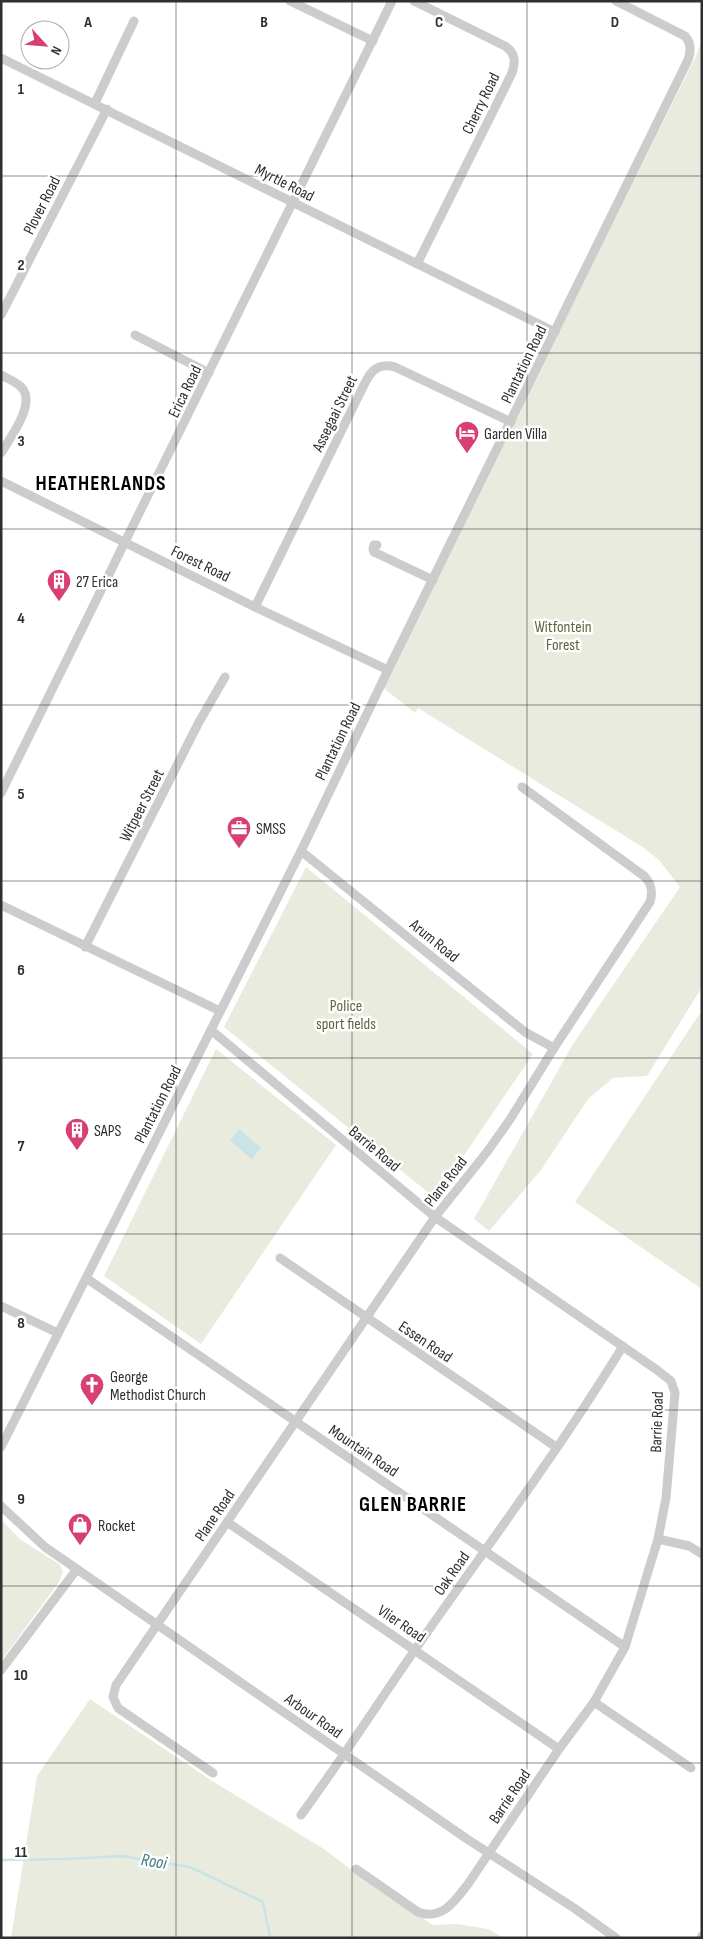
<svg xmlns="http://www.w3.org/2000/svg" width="703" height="1939" font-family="'Sofia Sans Condensed',sans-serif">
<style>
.green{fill:#e8ebde}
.water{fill:#c9e3e7}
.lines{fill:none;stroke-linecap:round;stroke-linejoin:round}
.stream{stroke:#c9e3e7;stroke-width:2.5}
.minor{stroke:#ccc;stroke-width:9}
.grid{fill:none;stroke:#2f2f2f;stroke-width:1;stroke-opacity:0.55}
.labels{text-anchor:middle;stroke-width:5;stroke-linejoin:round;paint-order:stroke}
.street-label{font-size:16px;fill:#2f2f2f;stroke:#fff}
.poi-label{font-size:16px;fill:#2f2f2f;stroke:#fff;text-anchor:start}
.park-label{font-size:16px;fill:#5c6740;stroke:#fff}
.water-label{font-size:18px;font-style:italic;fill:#407b85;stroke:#fff}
.district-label{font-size:21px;font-weight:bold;letter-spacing:1px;fill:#000;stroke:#fff}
.grid-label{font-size:16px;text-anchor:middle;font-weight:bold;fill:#2f2f2f;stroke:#fff;stroke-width:5;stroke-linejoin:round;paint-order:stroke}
</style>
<rect width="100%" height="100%" fill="#fff"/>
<g class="green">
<polygon points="702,40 702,987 647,1076 613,1078 588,1099 541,1170 489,1231 474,1219 573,1044 680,887 659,860 641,846 418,708 415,713 381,686 696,56"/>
<polygon points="306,867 533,1054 435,1198 224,1027"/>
<polygon points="702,1010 702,1289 575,1202"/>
<polygon points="216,1049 336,1145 201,1344 104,1276"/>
<polygon points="1,1520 21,1540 59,1564 63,1571 59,1582 1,1661"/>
<polygon points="90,1699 212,1781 324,1849 378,1890 433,1925 457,1924 488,1929 504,1938 11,1938 37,1776"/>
</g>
<polygon class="water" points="239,1129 261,1148 252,1159 230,1141"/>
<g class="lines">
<polyline class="stream" points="1,1860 64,1859 122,1856 190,1867 263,1902 270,1938"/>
<g class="minor">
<polyline points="290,1 373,41"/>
<path d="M 414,1 L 505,46 C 515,53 516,61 512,73 L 417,264"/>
<polyline points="1,58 555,332"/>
<polyline points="95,103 134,21"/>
<polyline points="1,315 107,109"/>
<polyline points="135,335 209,373"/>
<path d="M 1,375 C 8,379 17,382 22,388 C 36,404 10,438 1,453"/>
<polyline points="1,481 255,607 388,670"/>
<polyline points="377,545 374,545 373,549 374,552 433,580"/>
<path d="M 255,607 L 356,401 C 366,383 370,360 395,367 L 511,422"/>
<polyline points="1,793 392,1"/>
<polyline points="301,851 525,1032 554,1048"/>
<polyline points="1,905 220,1011"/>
<polyline points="85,947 199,722 225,677"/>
<path d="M 211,1030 L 435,1217 L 657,1370 L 671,1381 L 675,1393 L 666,1498 L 658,1539 L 625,1647 L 594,1702 L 559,1749 L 468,1884 C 455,1901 442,1921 418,1912 L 356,1869"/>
<polyline points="280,1258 556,1447"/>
<polyline points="86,1278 625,1647"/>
<polyline points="1,1306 58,1333"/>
<path d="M 1,1447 L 301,851 L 388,670 L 687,62 C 691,53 692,44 685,36 L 616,1"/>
<polyline points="1,1506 45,1547 467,1839 574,1908 616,1938"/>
<polyline points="227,1522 559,1749"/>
<polyline points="658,1539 689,1546 702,1554"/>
<polyline points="1,1670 77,1569"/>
<polyline points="594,1702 691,1768"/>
<path d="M 213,1773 L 118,1708 L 113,1697 L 116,1685 L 435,1217 L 487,1152 L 511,1118 L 554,1048 L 650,902 C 653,892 652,884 644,876 L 522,787"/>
<path d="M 301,1815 C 345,1755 385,1692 428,1631 C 494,1537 563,1444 623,1346"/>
<polyline points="701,1938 702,1936"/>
</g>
</g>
<path class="grid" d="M 176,1 L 176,1938M 352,1 L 352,1938M 527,1 L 527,1938M 1,176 L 702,176M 1,353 L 702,353M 1,529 L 702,529M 1,705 L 702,705M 1,881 L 702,881M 1,1058 L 702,1058M 1,1234 L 702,1234M 1,1410 L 702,1410M 1,1586 L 702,1586M 1,1763 L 702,1763"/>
<defs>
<symbol id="hotel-pin" viewBox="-11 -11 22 30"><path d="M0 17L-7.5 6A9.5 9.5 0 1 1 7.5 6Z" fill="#d74071" stroke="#fff"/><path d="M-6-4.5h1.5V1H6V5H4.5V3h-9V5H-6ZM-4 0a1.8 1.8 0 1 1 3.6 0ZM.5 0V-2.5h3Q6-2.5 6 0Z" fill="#fff"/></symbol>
<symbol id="building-pin" viewBox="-11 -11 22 30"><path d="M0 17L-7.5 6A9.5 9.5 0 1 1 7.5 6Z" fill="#d74071" stroke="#fff"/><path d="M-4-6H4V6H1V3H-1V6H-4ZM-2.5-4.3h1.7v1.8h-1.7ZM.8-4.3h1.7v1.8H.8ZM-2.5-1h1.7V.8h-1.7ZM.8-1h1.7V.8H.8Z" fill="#fff"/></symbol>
<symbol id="office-pin" viewBox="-11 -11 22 30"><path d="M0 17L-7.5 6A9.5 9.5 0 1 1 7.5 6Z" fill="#d74071" stroke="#fff"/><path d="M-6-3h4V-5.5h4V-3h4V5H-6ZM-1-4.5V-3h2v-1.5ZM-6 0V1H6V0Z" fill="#fff"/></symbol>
<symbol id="church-pin" viewBox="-11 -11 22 30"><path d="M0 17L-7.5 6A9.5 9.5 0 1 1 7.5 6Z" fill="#d74071" stroke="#fff"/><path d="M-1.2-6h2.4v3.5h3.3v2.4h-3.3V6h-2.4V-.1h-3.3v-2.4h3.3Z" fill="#fff"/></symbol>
<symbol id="shop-pin" viewBox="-11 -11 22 30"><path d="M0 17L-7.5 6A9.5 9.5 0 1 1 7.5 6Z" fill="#d74071" stroke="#fff"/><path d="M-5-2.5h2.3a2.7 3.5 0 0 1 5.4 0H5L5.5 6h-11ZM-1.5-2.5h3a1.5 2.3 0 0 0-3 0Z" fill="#fff"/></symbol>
</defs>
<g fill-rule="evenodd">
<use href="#hotel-pin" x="453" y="419" width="28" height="38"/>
<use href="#building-pin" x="45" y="567" width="28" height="38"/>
<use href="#office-pin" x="225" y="814" width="28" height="38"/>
<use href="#building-pin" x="63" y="1116" width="28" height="38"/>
<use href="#church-pin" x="78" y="1371" width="28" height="38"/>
<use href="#shop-pin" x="66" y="1511" width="28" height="38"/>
</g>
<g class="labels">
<g class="street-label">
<text transform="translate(480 103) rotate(-64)" y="6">Cherry Road</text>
<text transform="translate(285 182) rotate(27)" y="6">Myrtle Road</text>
<text transform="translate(41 205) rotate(-63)" y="6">Plover Road</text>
<text transform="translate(523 364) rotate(-64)" y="6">Plantation Road</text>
<text transform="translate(184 391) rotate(-64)" y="6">Erica Road</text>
<text transform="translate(334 413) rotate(-64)" y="6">Assegaai Street</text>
<text transform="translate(201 563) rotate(26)" y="6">Forest Road</text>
<text transform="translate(337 741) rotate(-64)" y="6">Plantation Road</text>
<text transform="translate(141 805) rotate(-63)" y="6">Witpeer Street</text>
<text transform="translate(435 940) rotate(39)" y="6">Arum Road</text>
<text transform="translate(157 1104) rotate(-63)" y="6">Plantation Road</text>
<text transform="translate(375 1148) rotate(40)" y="6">Barrie Road</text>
<text transform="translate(445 1181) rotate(-52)" y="6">Plane Road</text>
<text transform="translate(426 1341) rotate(34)" y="6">Essen Road</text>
<text transform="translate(656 1422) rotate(-88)" y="6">Barrie Road</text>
<text transform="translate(364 1450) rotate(34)" y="6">Mountain Road</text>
<text transform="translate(214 1515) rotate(-56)" y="6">Plane Road</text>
<text transform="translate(451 1573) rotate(-55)" y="6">Oak Road</text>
<text transform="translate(402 1623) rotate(34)" y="6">Vlier Road</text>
<text transform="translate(314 1715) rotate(35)" y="6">Arbour Road</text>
<text transform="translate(509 1796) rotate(-56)" y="6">Barrie Road</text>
</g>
<g class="poi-label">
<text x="484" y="439">Garden Villa</text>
<text x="76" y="587">27 Erica</text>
<text x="256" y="834">SMSS</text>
<text x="94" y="1136">SAPS</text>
<text x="110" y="1382">George<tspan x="110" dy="18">Methodist Church</tspan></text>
<text x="98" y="1531">Rocket</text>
</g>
<g class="park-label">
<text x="563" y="632">Witfontein<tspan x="563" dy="18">Forest</tspan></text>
<text x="346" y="1011">Police<tspan x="346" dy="18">sport fields</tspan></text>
</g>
<g class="water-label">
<text transform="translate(154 1861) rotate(9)" y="6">Rooi</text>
</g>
<g class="district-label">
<text x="101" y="490">HEATHERLANDS</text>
<text x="413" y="1511">GLEN BARRIE</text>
</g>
</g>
<g class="grid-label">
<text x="88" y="27">A</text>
<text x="264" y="27">B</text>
<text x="439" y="27">C</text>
<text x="615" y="27">D</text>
<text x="21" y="94">1</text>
<text x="21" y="270">2</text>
<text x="21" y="446">3</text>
<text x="21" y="623">4</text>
<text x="21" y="799">5</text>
<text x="21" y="975">6</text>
<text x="21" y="1151">7</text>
<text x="21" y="1328">8</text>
<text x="21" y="1504">9</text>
<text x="21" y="1680">10</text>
<text x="21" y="1857">11</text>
</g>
<rect width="703" height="1939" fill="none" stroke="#2f2f2f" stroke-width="5"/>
<g transform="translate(45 45) rotate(116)"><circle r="24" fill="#ffffff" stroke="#acacac"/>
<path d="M0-4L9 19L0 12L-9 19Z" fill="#d74071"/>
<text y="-8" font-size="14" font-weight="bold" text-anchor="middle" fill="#2f2f2f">N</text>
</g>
</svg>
